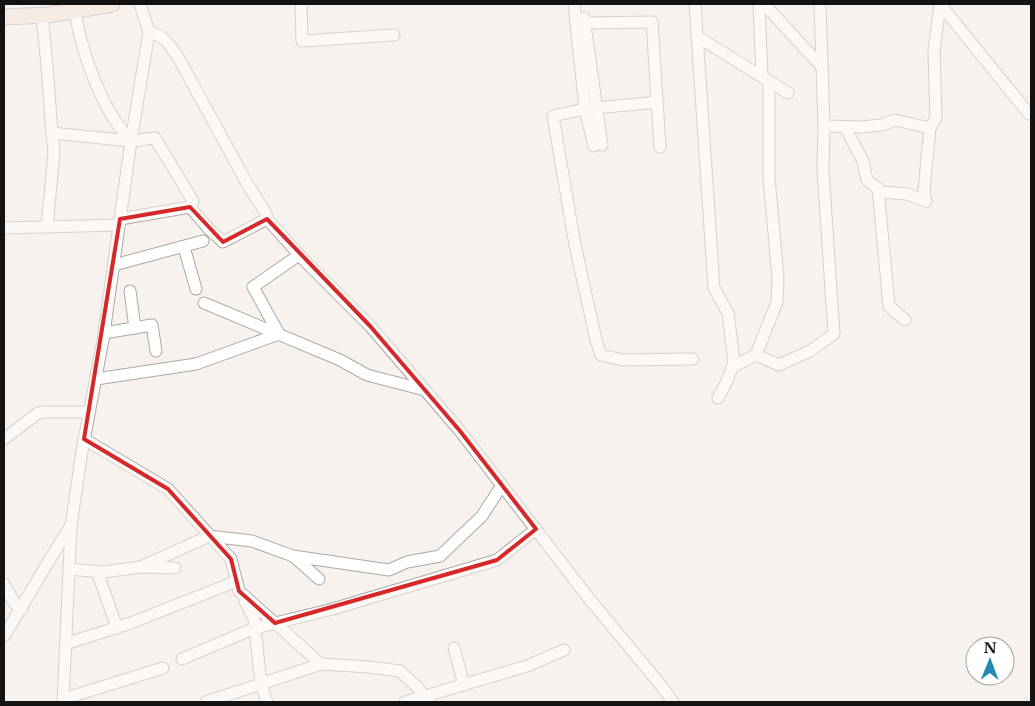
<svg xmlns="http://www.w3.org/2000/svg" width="1035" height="706" font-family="'Libre Baskerville',serif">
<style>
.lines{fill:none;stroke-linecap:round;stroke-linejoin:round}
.street-casing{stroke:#aea8a4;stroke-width:13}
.secondary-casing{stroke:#aea8a4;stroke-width:17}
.street{stroke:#fff;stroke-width:11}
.secondary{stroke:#f2e2d3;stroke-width:15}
.marked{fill:none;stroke:#d62828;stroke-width:4;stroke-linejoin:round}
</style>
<rect width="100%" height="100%" fill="#f8f2ee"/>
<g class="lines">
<defs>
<g id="street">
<path d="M 74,4 C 79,46 101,110 131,141"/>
<polyline points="301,4 302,41 394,35"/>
<polyline points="574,4 585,109 553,116 575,245 596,340 601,355 623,360 693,359"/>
<polyline points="695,4 714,288 728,313 734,362 727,381 718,398"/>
<polyline points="759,4 762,76"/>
<polyline points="764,4 822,67"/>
<polyline points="820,4 824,126 860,127 882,125 895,120 930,128"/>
<polyline points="940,4 1029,114"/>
<polyline points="42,15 47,66 52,133 131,141 155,138 193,201 190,207 120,219"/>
<polyline points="584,18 602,145"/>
<polyline points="584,23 652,22 660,147"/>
<path d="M 149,32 C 164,35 169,44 178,57 L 249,187 L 266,213 L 267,219 L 304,260 L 370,326 L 460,431 L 587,596 L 663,688 L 673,702"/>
<polyline points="698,37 788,93"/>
<polyline points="845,127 863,161 867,180 882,192 907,194 926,201"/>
<polyline points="594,146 585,109 658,102"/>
<polyline points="878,188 889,306 905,320"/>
<polyline points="926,201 924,190 930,128 936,118 934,51 940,4"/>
<polyline points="190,207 208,228 223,242 267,219"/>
<polyline points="47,227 54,152 52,133"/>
<polyline points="4,228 119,225"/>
<polyline points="184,247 196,289"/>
<polyline points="114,265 203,241"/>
<polyline points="130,291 135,328"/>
<polyline points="204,303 340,360 367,375 425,390"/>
<polyline points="104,333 152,325 156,351"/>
<polyline points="756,355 777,302 778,277 769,178 769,81"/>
<polyline points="732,367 756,355 779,365 810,351 834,334 823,170 824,126"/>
<polyline points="96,379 196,364 279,334 253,287 299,255"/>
<polyline points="4,439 38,413 45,412 89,412"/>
<polyline points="84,439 168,489 231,559 239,591 321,664"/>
<polyline points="293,556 319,579"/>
<polyline points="141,567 209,536 252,541 293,556 389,570 407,562 440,556 482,516 502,485"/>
<polyline points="69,569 103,572 141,567 175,568"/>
<polyline points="97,571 117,628"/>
<polyline points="4,584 15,604 22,609"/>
<polyline points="245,601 254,619 261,684 267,702"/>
<path d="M 4,636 C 26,600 47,563 70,527"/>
<polyline points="65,644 131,623 237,581"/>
<polyline points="454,648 464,685"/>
<polyline points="182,659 255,628 329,610 497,560 536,529"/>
<polyline points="63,699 163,668"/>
<polyline points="63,702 71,526 82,451 103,340 131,141 149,32 140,4"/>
<polyline points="206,702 321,664 369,667 400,671 417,687 429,702"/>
<polyline points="405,702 527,666 564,650"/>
</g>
<polyline id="secondary" points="4,17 48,15 112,4"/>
</defs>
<use href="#street" class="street-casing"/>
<use href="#secondary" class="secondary-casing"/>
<use href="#street" class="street"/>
<use href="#secondary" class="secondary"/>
</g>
<path d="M0 0H1035V706H0ZM 190,207 L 223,242 L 267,219 L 370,326 L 460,431 L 536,529 L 497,560 L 275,623 L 239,591 L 231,559 L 168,489 L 84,439 L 120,219 Z" fill="#f8f2ee" fill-opacity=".55" fill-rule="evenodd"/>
<path class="marked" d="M 190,207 L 223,242 L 267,219 L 370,326 L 460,431 L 536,529 L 497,560 L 275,623 L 239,591 L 231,559 L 168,489 L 84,439 L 120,219 Z"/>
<rect width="1035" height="706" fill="none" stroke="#151312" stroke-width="10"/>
<g transform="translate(990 661) rotate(1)"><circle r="24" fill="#ffffff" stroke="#a1a1a0"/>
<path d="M0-4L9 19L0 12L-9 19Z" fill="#2288b1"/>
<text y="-8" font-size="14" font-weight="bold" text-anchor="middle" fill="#151312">N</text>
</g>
</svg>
